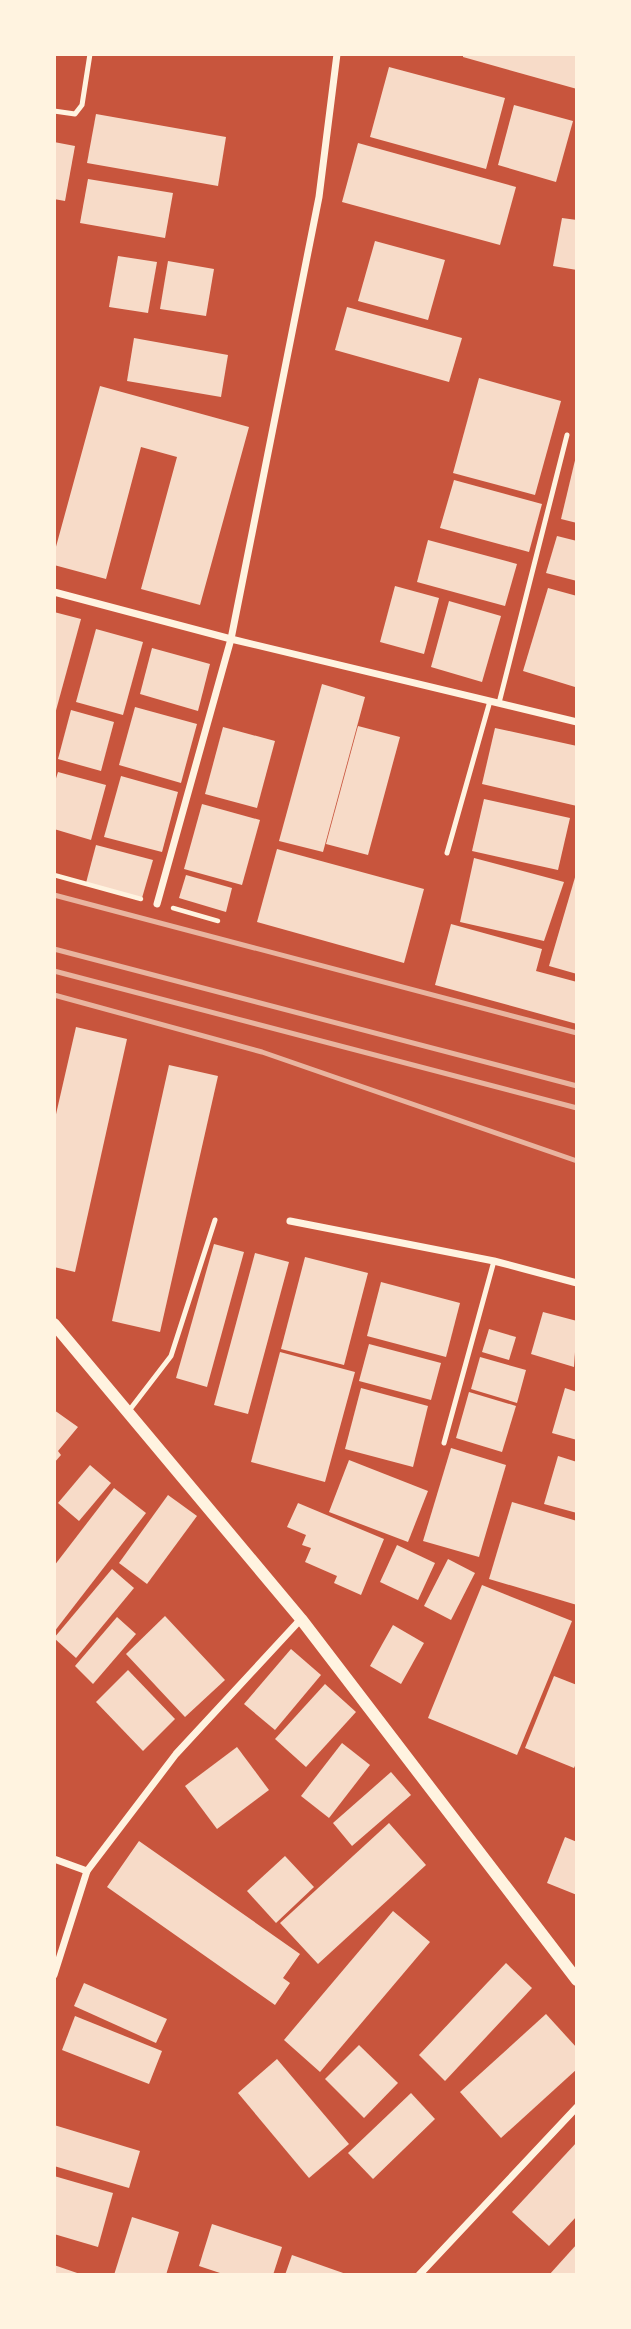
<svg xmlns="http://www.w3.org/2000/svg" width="631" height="2329" font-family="Karla,sans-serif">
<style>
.building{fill:#f7dbc8}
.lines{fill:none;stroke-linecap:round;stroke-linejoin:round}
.path{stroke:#fff3e0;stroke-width:4.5}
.service{stroke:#fff3e0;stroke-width:5}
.minor{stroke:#fff3e0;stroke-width:7}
.tertiary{stroke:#fff3e0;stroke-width:12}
.rail{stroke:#e9b49f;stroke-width:5}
</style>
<rect width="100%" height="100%" fill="#c8553d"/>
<g class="building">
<polygon points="463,54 577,54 577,89 463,57"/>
<polygon points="389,67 505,98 486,169 370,137"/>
<polygon points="514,105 573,121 556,182 498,165"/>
<polygon points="96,114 226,137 218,186 87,163"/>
<polygon points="54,142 75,146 65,201 54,199"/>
<polygon points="358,143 516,187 500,245 342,202"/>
<polygon points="88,179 173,193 165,238 80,223"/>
<polygon points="562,218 577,220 577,270 553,266"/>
<polygon points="375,241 445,260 428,320 358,301"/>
<polygon points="118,256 157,262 148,313 109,307"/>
<polygon points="168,261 214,269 206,316 160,309"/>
<polygon points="347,307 462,338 449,382 335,350"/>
<polygon points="134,338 228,355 221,397 127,381"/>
<polygon points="479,378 561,401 535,495 453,473"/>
<polygon points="100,386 249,427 200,605 141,589 177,457 141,447 106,579 54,565 54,554"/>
<polygon points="577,452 577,523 561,519"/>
<polygon points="454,480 542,504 529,552 440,528"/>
<polygon points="557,536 577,541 577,581 546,573"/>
<polygon points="428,540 517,564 505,606 417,582"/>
<polygon points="395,586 439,598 424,654 380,642"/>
<polygon points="548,588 577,596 575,687 523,671"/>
<polygon points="449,601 501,616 482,682 431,667"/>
<polygon points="54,612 81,619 55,714 54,713"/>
<polygon points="96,629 143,642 123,715 76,702"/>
<polygon points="152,648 210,664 198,711 140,694"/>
<polygon points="322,684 365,697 323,852 279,841"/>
<polygon points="135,707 197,724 181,783 119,765"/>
<polygon points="71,710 114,722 101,771 58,759"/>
<polygon points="358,726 400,737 368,855 326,844"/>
<polygon points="223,727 275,741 257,808 205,794"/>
<polygon points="495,728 577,746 577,806 482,784"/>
<polygon points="58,772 106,785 91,840 54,829 54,785"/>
<polygon points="121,776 178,792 162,852 104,837"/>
<polygon points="484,799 570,818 558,870 472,851"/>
<polygon points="202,804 260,820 242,885 184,869"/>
<polygon points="96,845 153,860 142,898 86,883"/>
<polygon points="277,849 424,889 404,963 257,922"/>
<polygon points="474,858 564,882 544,941 460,922"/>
<polygon points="576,874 577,874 577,974 549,966"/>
<polygon points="186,875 232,888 226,912 179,898"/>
<polygon points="451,924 542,949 536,971 577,982 577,1024 435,985"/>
<polygon points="76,1027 127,1039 75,1272 54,1267 54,1123"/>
<polygon points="169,1065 218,1076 160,1332 112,1321"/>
<polygon points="214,1244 244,1252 207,1387 176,1378"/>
<polygon points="255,1253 289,1262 248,1414 214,1405"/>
<polygon points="305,1257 368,1273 344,1365 281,1349"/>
<polygon points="381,1282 460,1303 446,1357 367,1336"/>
<polygon points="543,1312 577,1321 574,1367 531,1354"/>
<polygon points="489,1329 516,1337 509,1360 482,1352"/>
<polygon points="369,1344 441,1363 431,1400 359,1381"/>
<polygon points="280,1352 355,1372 325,1482 251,1462"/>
<polygon points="480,1357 526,1370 517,1403 471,1389"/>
<polygon points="361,1388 428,1406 413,1467 345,1449"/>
<polygon points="565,1388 577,1392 577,1440 552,1433"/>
<polygon points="469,1392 516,1406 502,1452 456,1438"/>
<polygon points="54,1410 78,1427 58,1451 61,1455 54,1463"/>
<polygon points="451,1448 506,1465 479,1557 423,1541"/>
<polygon points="558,1456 577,1462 577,1513 544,1504"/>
<polygon points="349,1460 428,1491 408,1542 329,1512"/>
<polygon points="90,1465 111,1483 79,1521 58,1503"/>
<polygon points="114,1488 146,1513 54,1632 54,1566"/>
<polygon points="168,1495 197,1516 147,1584 119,1563"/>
<polygon points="512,1502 577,1521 577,1605 489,1579"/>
<polygon points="298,1503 384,1539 361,1595 334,1583 337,1576 305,1562 311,1548 302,1545 306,1535 287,1527"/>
<polygon points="397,1545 435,1563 418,1600 380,1582"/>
<polygon points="448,1559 475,1573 451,1620 424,1606"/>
<polygon points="112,1569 134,1588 76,1658 54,1638"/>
<polygon points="482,1585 572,1621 517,1755 428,1718"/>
<polygon points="165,1616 225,1680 185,1717 126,1654"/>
<polygon points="117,1617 136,1634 93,1684 75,1666"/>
<polygon points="393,1625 424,1643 401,1684 370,1666"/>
<polygon points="291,1649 321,1675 275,1730 244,1704"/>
<polygon points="128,1670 175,1719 143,1751 96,1702"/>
<polygon points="554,1676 577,1685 577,1761 574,1768 525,1748"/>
<polygon points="325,1684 356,1712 306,1767 275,1739"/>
<polygon points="342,1743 370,1765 329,1818 301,1796"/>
<polygon points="237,1747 269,1790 217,1829 185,1786"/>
<polygon points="391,1772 411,1795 352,1846 333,1823"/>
<polygon points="389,1823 426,1865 318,1964 280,1923"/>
<polygon points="565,1837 577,1842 577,1895 547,1883"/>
<polygon points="139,1841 300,1954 283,1978 290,1983 275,2005 107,1887"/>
<polygon points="285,1856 314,1887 276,1923 247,1891"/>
<polygon points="393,1911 430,1942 320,2072 284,2040"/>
<polygon points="506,1963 532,1988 445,2081 419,2055"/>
<polygon points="84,1983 167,2019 156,2043 74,2006"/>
<polygon points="546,2014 577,2048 577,2069 501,2138 460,2092"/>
<polygon points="75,2016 162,2051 149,2084 62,2050"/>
<polygon points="359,2045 398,2083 364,2118 325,2079"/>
<polygon points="277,2059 349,2144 309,2178 238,2093"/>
<polygon points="411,2093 435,2119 373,2179 348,2153"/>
<polygon points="54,2125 140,2151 129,2188 54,2166"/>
<polygon points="577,2142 577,2216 549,2246 512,2212"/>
<polygon points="54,2176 113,2193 98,2247 54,2234"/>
<polygon points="132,2217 179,2232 166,2275 114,2275"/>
<polygon points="212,2224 282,2247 273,2275 226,2275 199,2266"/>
<polygon points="577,2244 577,2275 549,2275"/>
<polygon points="292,2255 346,2274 346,2275 285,2275"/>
<polygon points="54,2265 80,2274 80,2275 54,2275"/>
</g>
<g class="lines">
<g class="path">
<polyline points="54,875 141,899"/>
<polyline points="173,908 218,921"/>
</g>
<g class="service">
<polyline points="54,111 75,114 82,105 90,54"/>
<polyline points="499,703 567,435"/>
<polyline points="447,853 490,701"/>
<polyline points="128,1412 171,1356 215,1220"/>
<polyline points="444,1443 494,1261"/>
</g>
<g class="minor">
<polyline points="54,592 231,639 577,722"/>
<polyline points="157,904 231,639 319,197 337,54"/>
<polyline points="290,1221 494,1261 577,1283"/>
<polyline points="54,1859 87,1871"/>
<polyline points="54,1975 87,1871 176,1754 301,1619"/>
<polyline points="419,2275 577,2107"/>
</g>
<polyline class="tertiary" points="54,1324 301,1619 577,1980"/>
<g class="rail">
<polyline points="54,895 577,1033"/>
<polyline points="54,949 577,1086"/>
<polyline points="54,971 577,1108"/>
<polyline points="54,995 262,1052 577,1161"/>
</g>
</g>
<rect width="631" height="2329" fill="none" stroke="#fff3e0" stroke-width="112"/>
</svg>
